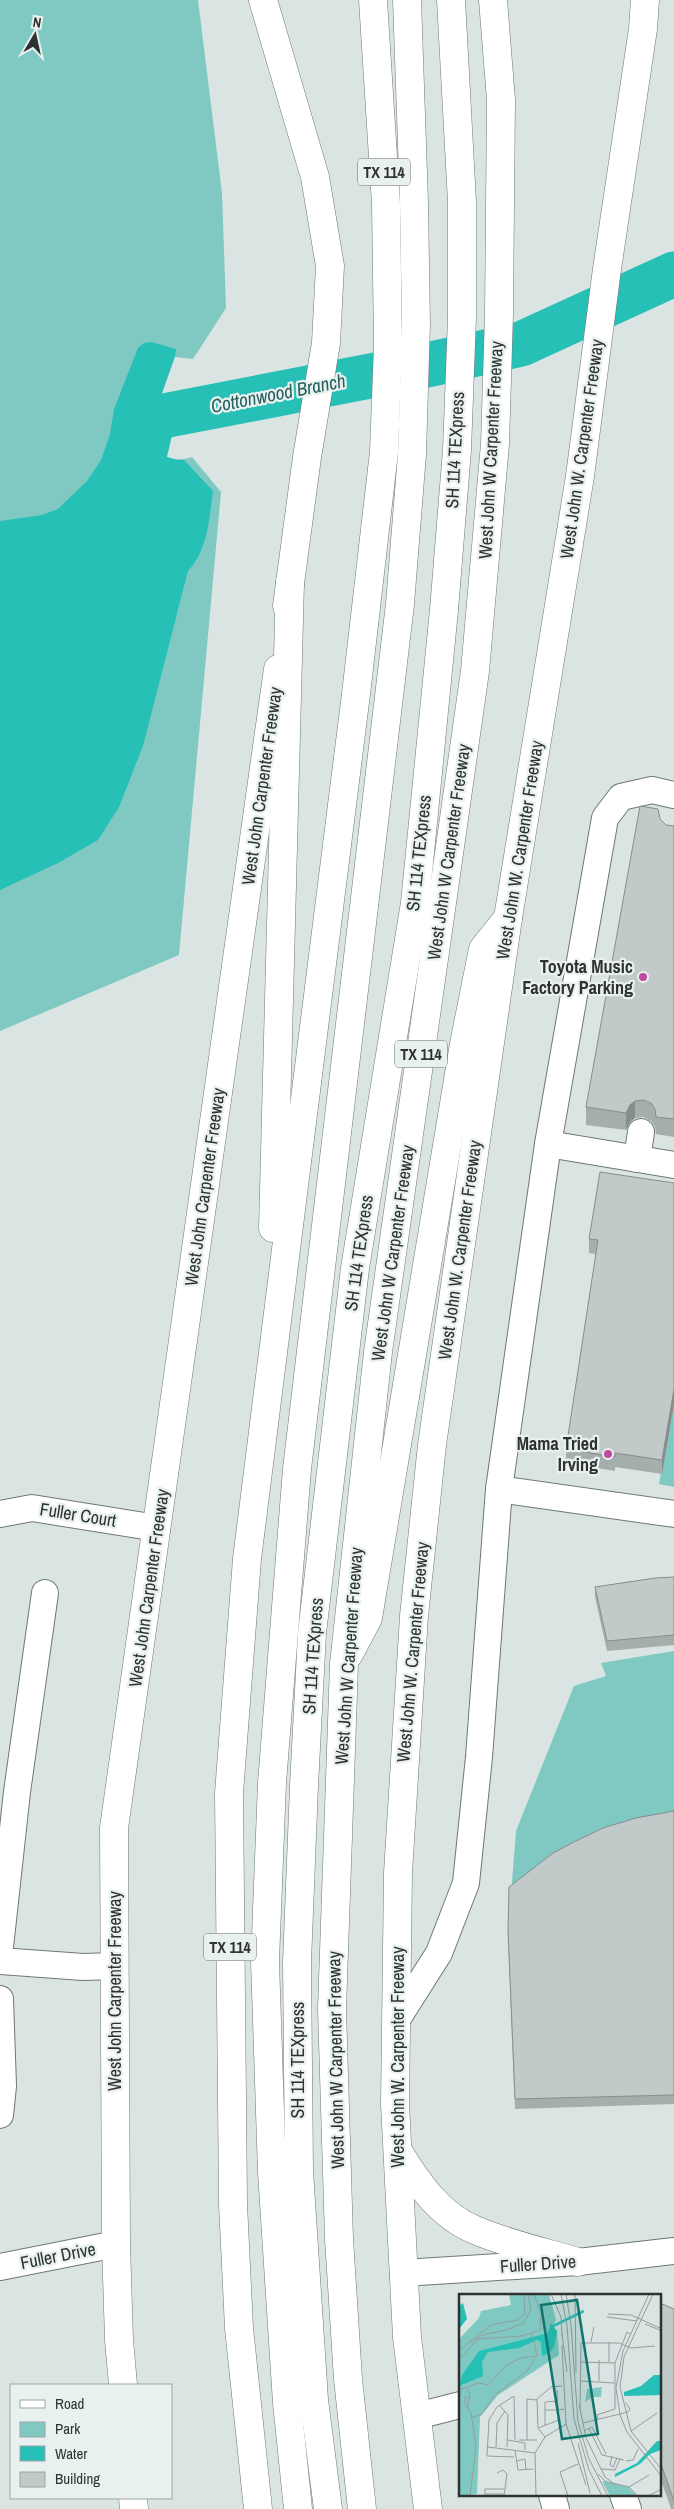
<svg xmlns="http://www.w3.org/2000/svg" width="674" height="2509" font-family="'Archivo Narrow',sans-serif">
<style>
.green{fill:#80c9c2}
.water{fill:#26c0b6}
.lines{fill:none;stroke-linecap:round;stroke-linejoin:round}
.river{stroke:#26c0b6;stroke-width:45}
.minor-casing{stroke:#6f7877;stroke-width:28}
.major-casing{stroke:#6f7877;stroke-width:29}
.highway-casing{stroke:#6f7877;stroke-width:29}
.minor{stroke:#fff;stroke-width:26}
.major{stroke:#fff;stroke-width:28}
.highway{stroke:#fff;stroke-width:28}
.wall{fill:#a6aead}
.shaded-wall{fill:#878d8d}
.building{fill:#c1cac9;stroke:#878d8d}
.poi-dot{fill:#bd49a1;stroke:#e8f1f0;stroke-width:2}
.labels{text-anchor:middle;stroke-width:4.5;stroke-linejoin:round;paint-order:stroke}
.shield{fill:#e8f1f0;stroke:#666b6a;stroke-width:1}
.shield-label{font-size:16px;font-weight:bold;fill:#2e3231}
.street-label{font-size:18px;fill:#2e3231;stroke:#e8f1f0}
.poi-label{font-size:18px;font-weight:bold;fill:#2e3231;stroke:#e8f1f0;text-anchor:end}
.water-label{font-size:19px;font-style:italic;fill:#26605b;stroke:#e8f1f0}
.inset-river{fill:none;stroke:#26c0b6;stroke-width:2.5}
.inset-road{fill:none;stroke:#959d9c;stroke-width:1}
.view{fill:#0f766e;fill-opacity:0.15;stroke:#0f766e;stroke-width:2.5}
.inset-edge{fill:none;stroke:#2e3231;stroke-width:2.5}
</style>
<rect width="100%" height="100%" fill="#dae4e3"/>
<g class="green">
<path d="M 0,0 L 198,0 L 222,193 L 226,308 L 193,359 L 175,357 L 150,427 C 151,452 167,466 192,457 L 221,492 L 179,955 L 0,1031 Z"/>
<polygon points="674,1397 674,1487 659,1484"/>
<polygon points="674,1651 674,1821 511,1895 516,1831 574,1686 606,1676 601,1663"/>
</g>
<path class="water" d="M 151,342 L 176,349 L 175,356 L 150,427 C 149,449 164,460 184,460 L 213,491 C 209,520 208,549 188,571 L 143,746 L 119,807 L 98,840 L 58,863 L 0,890 L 0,521 L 42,515 L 58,509 L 87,481 L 101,460 L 110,434 L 114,409 L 138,348 L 144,343 Z"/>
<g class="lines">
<polyline class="river" points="136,490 153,418 427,365 521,344 674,274"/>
<defs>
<g id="minor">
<polyline points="548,1144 674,1165"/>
<polyline points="637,1159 641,1132"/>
<polyline points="499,1489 674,1514"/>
<polyline points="0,1514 32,1508 157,1528"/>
<polyline points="0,1947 17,1792 45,1593"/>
<polyline points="0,1961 83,1967 115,1966"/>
<polyline points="0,1999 3,2086 0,2115"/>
<polyline points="396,2021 439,1953 466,1883 479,1757 499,1489 548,1144 605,818 621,797 652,790 674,795"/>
<polyline points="0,2267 116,2244"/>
<polyline points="403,2273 578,2262 674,2251"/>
<polyline points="417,2416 460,2405"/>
<polyline points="552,2495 556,2509"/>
<polyline points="623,2495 628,2509"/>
</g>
<g id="major">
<polyline points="263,0 315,177 330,266 326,343 307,457 287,606"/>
<path d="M 398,2151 C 416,2181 440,2216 475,2230 C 508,2244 544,2252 578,2262"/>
<polyline points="123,2385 119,2340 116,2244 114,1828 278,669"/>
<polyline points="133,2498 134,2509"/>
<polyline points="428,2509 407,2337 395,2104 398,1873 414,1616 432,1445 508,918 580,476 607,269 643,29 645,0"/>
</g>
<g id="highway">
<polyline points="273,1228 290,582"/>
<polyline points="349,1654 368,1618 464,1044 483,949 508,918"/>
<polyline points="258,2509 239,2328 233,2204 229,1793 247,1559 356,694 384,452 388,344 386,204 373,0"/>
<polyline points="298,2509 287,2403 272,2172 265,1961 272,1783 297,1469 400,604 412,454 416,324 414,202 407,0"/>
<polyline points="328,2509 314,2400 299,2171 297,1962 304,1786 312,1633 355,1268 415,903 444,610 457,450 462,317 462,202 451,0"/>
<polyline points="362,2509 348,2379 339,2239 332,2009 344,1664 378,1352 475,671 495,444 499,314 501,100 493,0"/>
</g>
</defs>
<use href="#minor" class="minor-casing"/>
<use href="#major" class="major-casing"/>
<use href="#highway" class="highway-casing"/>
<use href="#minor" class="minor"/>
<use href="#major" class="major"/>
<use href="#highway" class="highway"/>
</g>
<g class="wall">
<polygon points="660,819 666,825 674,826 674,1137 656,1134 655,1127 651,1121 643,1117 635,1118 630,1122 626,1130 586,1125 586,1107"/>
<polygon points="674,1183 674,1403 662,1474 615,1467 615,1471 566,1463 566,1449 596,1254 589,1253 589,1239"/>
<polygon points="674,1577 674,1645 607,1651 595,1597 595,1587"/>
<polygon points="674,1811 674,2104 515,2109 508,1940 509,1887"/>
<polygon points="660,2303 674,2309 674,2509 671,2509 660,2477"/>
</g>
<g class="shaded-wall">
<polygon points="635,1101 635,1118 630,1122 626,1130 626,1113 630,1105"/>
<polygon points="674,1389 674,1403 662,1474 662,1460"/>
</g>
<g class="building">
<polygon points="640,806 658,809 660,819 666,825 674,826 674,1119 656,1117 655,1109 651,1103 643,1100 635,1101 630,1105 626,1113 586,1107"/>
<polygon points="600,1172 674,1183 674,1389 662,1460 615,1453 615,1457 566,1449 598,1240 589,1239"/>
<polygon points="674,1577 674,1635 607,1641 595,1587 655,1578"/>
<polygon points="674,1811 674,2095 515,2099 508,1930 509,1887 553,1853 574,1842 603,1828 636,1818"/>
<polygon points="660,2303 674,2309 674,2501 660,2461"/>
</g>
<g class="poi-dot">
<circle cx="643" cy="977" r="5"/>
<circle cx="608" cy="1454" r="5"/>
</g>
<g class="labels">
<g class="shield">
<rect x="358" y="158.5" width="52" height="27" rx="4"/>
<rect x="395" y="1040.5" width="52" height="27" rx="4"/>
<rect x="204" y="1933.5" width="52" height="27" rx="4"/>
</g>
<g class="shield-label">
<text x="384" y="178">TX 114</text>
<text x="421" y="1060">TX 114</text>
<text x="230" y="1953">TX 114</text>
</g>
<g class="street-label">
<text transform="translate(582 449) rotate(-82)" y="6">West John W. Carpenter Freeway</text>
<text transform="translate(455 450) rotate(-87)" y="6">SH 114 TEXpress</text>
<text transform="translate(491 450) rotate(-87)" y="6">West John W Carpenter Freeway</text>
<text transform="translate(262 786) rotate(-82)" y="6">West John Carpenter Freeway</text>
<text transform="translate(520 850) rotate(-81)" y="6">West John W. Carpenter Freeway</text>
<text transform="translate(449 852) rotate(-82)" y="6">West John W Carpenter Freeway</text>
<text transform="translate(419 853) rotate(-84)" y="6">SH 114 TEXpress</text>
<text transform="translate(205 1187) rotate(-82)" y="6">West John Carpenter Freeway</text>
<text transform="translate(460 1250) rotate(-82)" y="6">West John W. Carpenter Freeway</text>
<text transform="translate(359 1253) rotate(-82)" y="6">SH 114 TEXpress</text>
<text transform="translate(393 1253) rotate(-82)" y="6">West John W Carpenter Freeway</text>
<text transform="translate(78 1515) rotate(9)" y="6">Fuller Court</text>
<text transform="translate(149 1588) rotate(-82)" y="6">West John Carpenter Freeway</text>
<text transform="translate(413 1652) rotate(-85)" y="6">West John W. Carpenter Freeway</text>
<text transform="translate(313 1656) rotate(-86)" y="6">SH 114 TEXpress</text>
<text transform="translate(349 1656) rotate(-86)" y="6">West John W Carpenter Freeway</text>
<text transform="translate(115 1991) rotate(-90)" y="6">West John Carpenter Freeway</text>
<text transform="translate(398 2057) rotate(-90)" y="6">West John W. Carpenter Freeway</text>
<text transform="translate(298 2060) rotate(-90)" y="6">SH 114 TEXpress</text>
<text transform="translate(336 2060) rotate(-91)" y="6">West John W Carpenter Freeway</text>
<text transform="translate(58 2256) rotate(-11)" y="6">Fuller Drive</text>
<text transform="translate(538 2264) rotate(-4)" y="6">Fuller Drive</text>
</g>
<g class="poi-label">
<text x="633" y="973">Toyota Music<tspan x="633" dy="21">Factory Parking</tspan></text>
<text x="598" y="1450">Mama Tried<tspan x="598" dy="21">Irving</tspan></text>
</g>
<g class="water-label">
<text transform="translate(278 393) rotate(-11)" y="7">Cottonwood Branch</text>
</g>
</g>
<g transform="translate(459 2294)">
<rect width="202" height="202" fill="#dae4e3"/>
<path d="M 50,0 L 90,0 L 97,26 L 94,33 L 98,36 L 100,61 L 39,101 L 21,123 L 18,200 L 0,202 L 0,45 L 20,24 L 22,17 L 52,11 ZM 143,93 L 142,103 L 134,103 L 126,108 L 128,95 ZM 143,187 L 169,193 L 178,202 L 151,202 Z" fill="#80c9c2"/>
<path d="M 4,9 L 8,25 L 0,35 L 0,12 ZM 92,29 L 98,38 L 95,53 L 90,59 L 83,62 L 82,48 L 78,46 L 60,54 L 29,58 L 23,68 L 24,82 L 0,92 L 3,81 L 20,57 L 89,39 ZM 195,81 L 202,81 L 202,101 L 165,102 L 165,98 L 182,92 ZM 198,147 L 202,147 L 202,156 L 191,160 L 181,170 L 156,183 L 156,180 L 178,169 Z" fill="#26c0b6"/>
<path class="inset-river" d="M 94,35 L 94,32 L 125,17"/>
<path class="inset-road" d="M 92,0 L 102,23 L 103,42M 102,0 L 108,32 L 115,125 L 130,176 L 143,202M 107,0 L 112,31 L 119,128 L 130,165 L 149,202M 116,0 L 117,79M 190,0 L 164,57 L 157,94 L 161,121 L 168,138 L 203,183M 194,0 L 165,63 L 161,93 L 172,137 L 203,176M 149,20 L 172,21 L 203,35M 148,23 L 178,27M 186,30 L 203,37M 103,40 L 108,78M 132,48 L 135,33M 12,49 L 23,41 L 47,36 L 65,29 L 72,15 L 69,0M 103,51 L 107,130 L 127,191M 0,56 L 32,31 L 58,26 L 66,20 L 65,0M 0,65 L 19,45 L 63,42 L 81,36 L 82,20 L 75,0M 121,68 L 156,69M 150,68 L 150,48M 121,87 L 155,89M 140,87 L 140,66M 7,95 L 11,99 L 8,114M 0,96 L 20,89 L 29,91 L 48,71 L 62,64 L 78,62 L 73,39M 98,96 L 99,116 L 105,115M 9,103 L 6,103 L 6,111 L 12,119 L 17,152 L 11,202M 120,110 L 127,144 L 146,183 L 154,189 L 170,193 L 179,202M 40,111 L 49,121 L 48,153M 121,115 L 122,49 L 160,49 L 172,54 L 196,52M 12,124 L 23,120 L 35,102 L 69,76 L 76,64M 139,126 L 138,121 L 156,115 L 156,69 L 168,38 L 171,40M 124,129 L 169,118 L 171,115 L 167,109M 86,132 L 86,108 L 98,107M 79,134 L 100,126 L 99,116 L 86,116M 130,135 L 143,161 L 161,165M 125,137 L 133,133 L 147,160M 172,137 L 198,119M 86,143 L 79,134 L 78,105 L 92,93 L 103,92M 49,146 L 66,149 L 66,156M 60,146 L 78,146M 68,146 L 68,105 L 78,106M 119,149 L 131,199M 29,153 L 76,159M 37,153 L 38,129 L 46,117M 56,156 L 59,176 L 74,175M 153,162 L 151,171 L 154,173 L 158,164M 55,163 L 28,162 L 30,126 L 38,113 L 55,102 L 56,146M 57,167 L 66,165 L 67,176M 167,167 L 174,166 L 179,155M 142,175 L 156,176 L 161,165 L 165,166M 38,179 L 44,176 L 48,180 L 45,202M 139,180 L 146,187 L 156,190M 170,193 L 190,181M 45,200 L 26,200 L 26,195 L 45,195M 77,202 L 76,159 L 86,143 L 107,130M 109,202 L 101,178 L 119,170M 189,202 L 203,195"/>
<path class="view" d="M 118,6 L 139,140 L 103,145 L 82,11 Z"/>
<rect width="202" height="202" class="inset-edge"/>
</g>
<rect x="10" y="2384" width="162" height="115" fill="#e8f1f0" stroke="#9ea5a4"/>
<rect x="20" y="2400" width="25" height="8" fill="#ffffff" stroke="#9ea5a4"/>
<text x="55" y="2409" font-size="15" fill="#2e3231">Road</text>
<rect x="20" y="2422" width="25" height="15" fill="#80c9c2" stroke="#9ea5a4"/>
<text x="55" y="2434" font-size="15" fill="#2e3231">Park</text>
<rect x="20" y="2446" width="25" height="15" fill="#26c0b6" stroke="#9ea5a4"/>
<text x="55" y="2459" font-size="15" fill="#2e3231">Water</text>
<rect x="20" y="2472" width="25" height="15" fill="#c1cac9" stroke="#9ea5a4"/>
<text x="55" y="2484" font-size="15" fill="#2e3231">Building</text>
<g transform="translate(35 35) rotate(9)" stroke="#e8f1f0" stroke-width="4" paint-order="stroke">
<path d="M0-4L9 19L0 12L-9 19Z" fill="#2e3231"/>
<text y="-8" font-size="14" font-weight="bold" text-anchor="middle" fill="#2e3231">N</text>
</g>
</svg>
